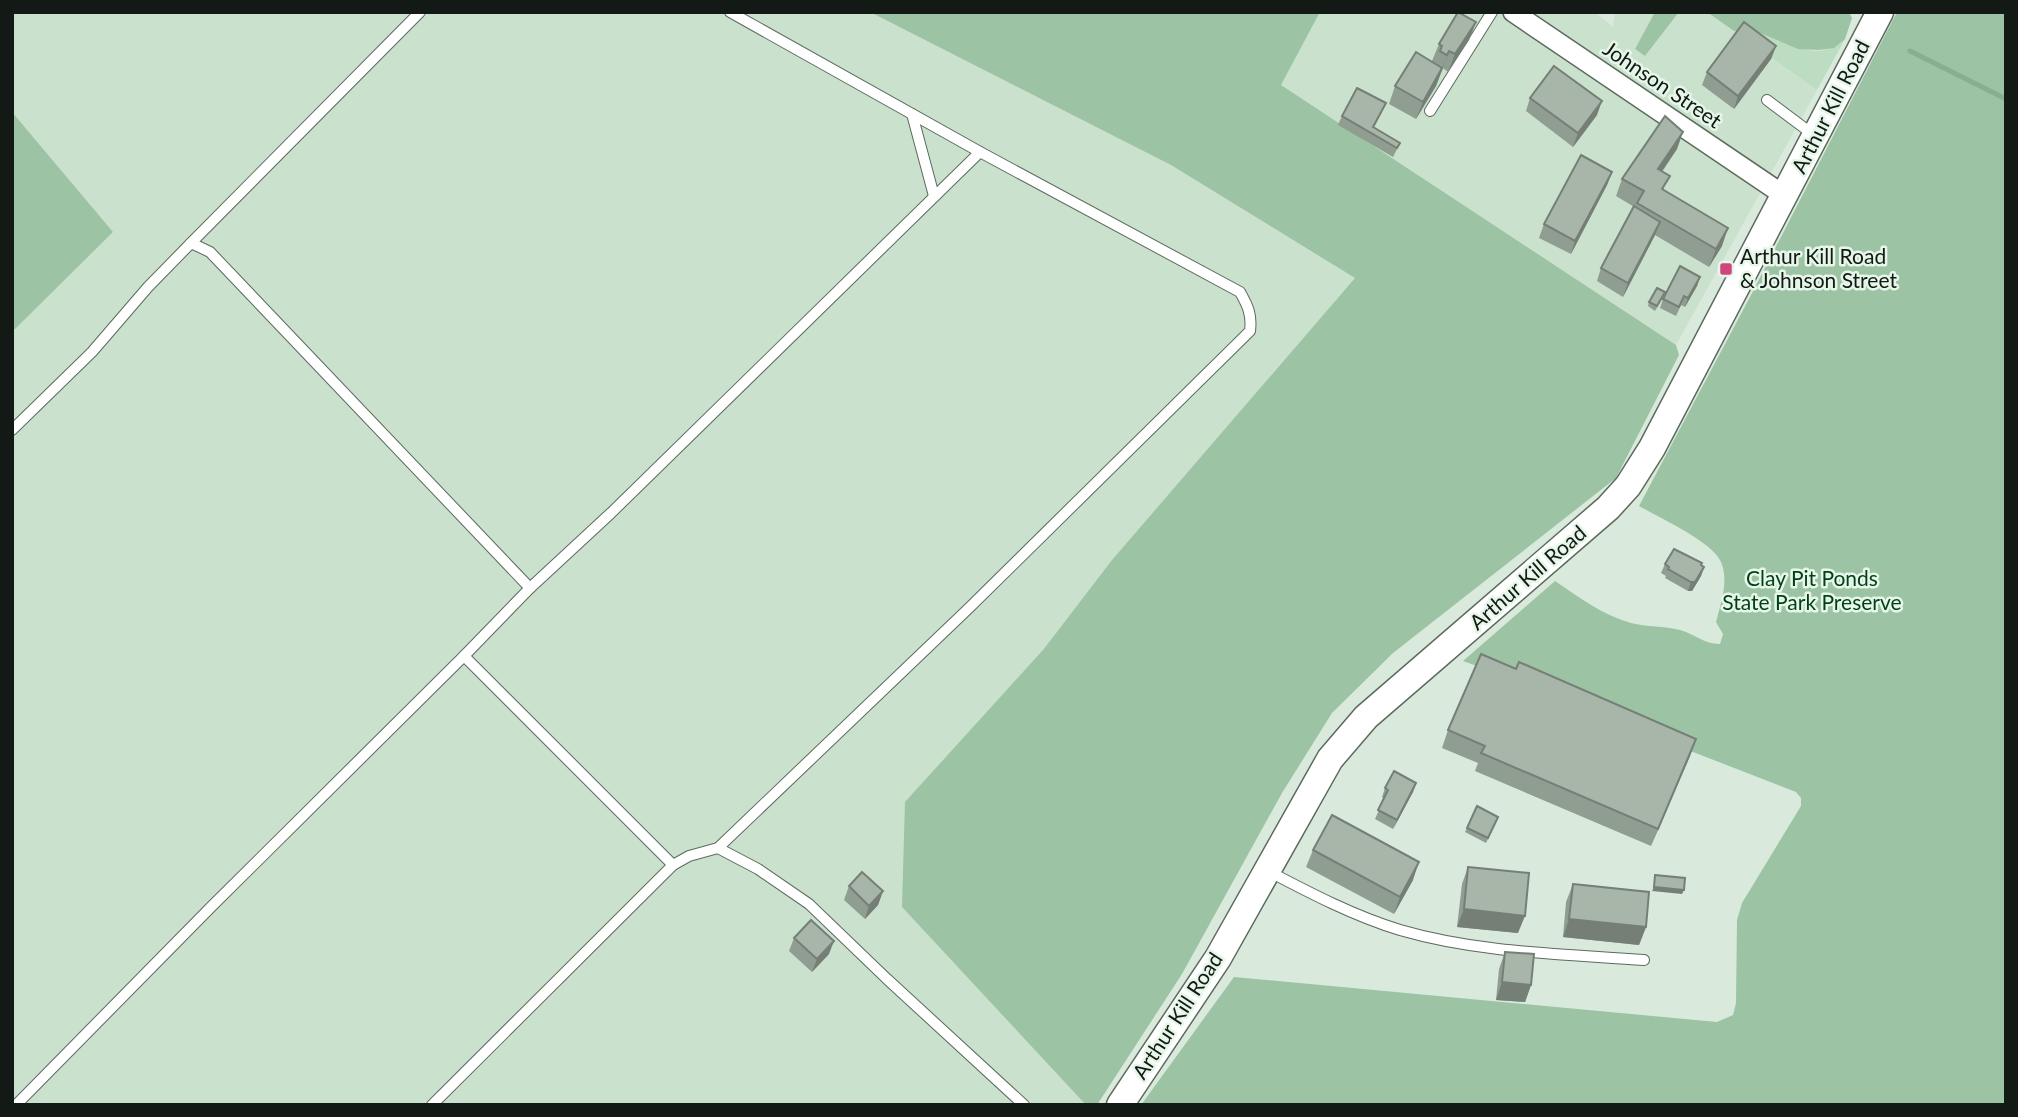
<svg xmlns="http://www.w3.org/2000/svg" width="2018" height="1117" font-family="Lato,sans-serif">
<style>
.built{fill:#cae1cd}
.green{fill:#bcddc1}
.forest{fill:#9cc3a3}
.lines{fill:none;stroke-linecap:round;stroke-linejoin:round}
.stream{stroke:#89af8f;stroke-width:5}
.lane-casing{stroke:#5c6a5e;stroke-width:12}
.street-casing{stroke:#5c6a5e;stroke-width:22}
.secondary-casing{stroke:#5c6a5e;stroke-width:29}
.lane{stroke:#fff;stroke-width:10}
.street{stroke:#fff;stroke-width:19}
.secondary{stroke:#fff;stroke-width:26}
.wall{fill:#909d91}
.shaded-wall{fill:#757f76}
.building{fill:#a7b6a9;stroke:#757f76;stroke-width:2}
.poi-dot{fill:#cf457c;stroke:#e6f7e9;stroke-width:2.5}
.labels{text-anchor:middle;stroke-width:5;stroke-linejoin:round;paint-order:stroke}
.street-label{font-size:21px;fill:#131914;stroke:#e6f7e9}
.poi-label{font-size:21px;fill:#131914;stroke:#e6f7e9;text-anchor:start}
.park-label{font-size:21px;fill:#003f17;stroke:#e6f7e9}
</style>
<rect width="100%" height="100%" fill="#d9eadc"/>
<g class="built">
<polygon points="12,12 870,12 1171,165 1355,278 1112,560 1043,650 902,907 1086,1105 12,1105 12,332 113,232 12,112"/>
<polygon points="1320,12 1595,12 1613,27 1615,12 1655,12 1635,49 1645,56 1679,12 1707,12 1817,90 1676,345 1281,85"/>
</g>
<path class="green" d="M 1734,31 C 1741,32 1749,31 1756,32 C 1788,37 1812,67 1845,39 L 1817,90 Z"/>
<g class="forest">
<polygon points="870,12 1320,12 1281,85 1676,345 1679,355 1616,478 1393,653 1332,713 1282,793 1182,974 1097,1105 1086,1105 902,907 905,802 1043,650 1112,560 1355,278 1171,165"/>
<polygon points="1655,12 1679,12 1645,56 1635,49"/>
<polygon points="1707,12 1849,12 1852,18 1845,39 1834,48 1819,50 1798,49 1758,32 1734,31"/>
<path d="M 1897,12 L 2006,12 L 2006,1105 L 1141,1105 L 1234,977 L 1717,1022 L 1733,1015 L 1736,1003 L 1737,920 L 1742,903 L 1801,806 L 1801,798 L 1796,792 L 1693,752 L 1672,747 L 1513,679 L 1463,661 L 1555,581 C 1579,597 1602,615 1631,623 C 1647,627 1664,626 1680,630 C 1695,634 1704,644 1720,644 L 1723,634 L 1716,622 C 1721,603 1729,581 1721,562 C 1713,542 1658,517 1639,506 L 1751,295 Z"/>
<polygon points="12,112 113,232 12,332"/>
</g>
<g class="lines">
<polyline class="stream" points="1910,51 2006,99"/>
<defs>
<g id="lane">
<polyline points="1767,100 1815,136"/>
<polyline points="1430,111 1492,12"/>
<polyline points="912,114 934,196"/>
<polyline points="191,243 210,252 530,588"/>
<polyline points="12,430 92,352 148,287 191,243 420,12"/>
<polyline points="464,656 530,588 611,513 980,152"/>
<polyline points="718,848 758,869 809,904 887,979 1024,1105"/>
<path d="M 1268,871 C 1310,893 1354,916 1400,930 C 1479,953 1562,954 1644,960"/>
<polyline points="16,1105 212,906 464,656 673,865"/>
<path d="M 432,1105 L 673,865 L 689,856 L 718,848 L 969,608 L 1250,331 C 1252,315 1248,306 1240,292 L 980,152 L 730,12"/>
</g>
<polyline id="street" points="1513,12 1785,196"/>
<polyline id="secondary" points="1120,1105 1218,958 1330,759 1366,717 1608,508 1628,486 1652,448 1880,12"/>
</defs>
<use href="#lane" class="lane-casing"/>
<use href="#street" class="street-casing"/>
<use href="#secondary" class="secondary-casing"/>
<use href="#lane" class="lane"/>
<use href="#street" class="street"/>
<use href="#secondary" class="secondary"/>
</g>
<g class="wall">
<polygon points="1476,22 1469,40 1448,72 1443,68 1436,86 1416,119 1389,104 1395,86 1432,61 1439,44"/>
<polygon points="1776,46 1771,59 1734,109 1702,85 1707,72"/>
<polygon points="1530,98 1597,115 1573,147 1526,111"/>
<polygon points="1382,112 1374,127 1400,143 1393,157 1338,125 1342,116"/>
<polygon points="1677,149 1662,172 1664,191 1722,246 1709,267 1655,235 1623,297 1597,281 1601,268 1636,208 1616,196 1622,179"/>
<polygon points="1612,172 1607,185 1571,254 1539,238 1544,224"/>
<polygon points="1700,277 1697,286 1685,307 1681,305 1676,316 1660,308 1663,299"/>
<polygon points="1663,297 1655,311 1648,306 1649,302"/>
<polygon points="1665,564 1701,565 1704,567 1701,576 1692,591 1688,591 1665,578 1666,576 1661,573"/>
<polygon points="1448,730 1690,756 1651,846 1475,771 1478,763 1442,748"/>
<polygon points="1416,783 1413,792 1393,829 1375,819 1384,799 1382,797 1385,788"/>
<polygon points="1497,821 1486,843 1465,832 1467,828"/>
<polygon points="1313,850 1413,880 1394,914 1306,867"/>
<polygon points="1468,867 1518,933 1457,927 1462,884"/>
<polygon points="1573,884 1646,927 1639,945 1563,937 1566,902"/>
<polygon points="849,886 883,891 878,905 865,919 844,900"/>
<polygon points="794,938 829,954 812,972 789,951"/>
<polygon points="1505,952 1531,985 1525,1002 1496,1000 1499,969"/>
</g>
<g class="shaded-wall">
<polygon points="1476,22 1469,40 1448,72 1455,54"/>
<polygon points="1776,46 1771,59 1734,109 1738,96"/>
<polygon points="1449,51 1436,86 1416,119 1423,102 1442,69"/>
<polygon points="1602,101 1597,115 1573,147 1578,133"/>
<polygon points="1683,132 1677,149 1651,187 1658,169"/>
<polygon points="1612,172 1607,185 1571,254 1575,241"/>
<polygon points="1660,222 1655,235 1623,297 1628,283"/>
<polygon points="1728,228 1722,246 1709,267 1716,249"/>
<polygon points="1700,277 1697,286 1685,307 1688,298"/>
<polygon points="1704,567 1701,576 1692,591 1688,591 1691,582"/>
<polygon points="1696,739 1690,756 1651,846 1658,829"/>
<polygon points="1416,783 1413,792 1393,829 1397,820"/>
<polygon points="1419,862 1413,880 1394,914 1400,897"/>
<polygon points="1654,887 1684,890 1682,894 1652,891"/>
<polygon points="883,891 878,905 865,919 869,906"/>
<polygon points="1464,909 1525,916 1518,933 1457,927"/>
<polygon points="1569,919 1646,927 1639,945 1563,937"/>
<polygon points="834,941 829,954 812,972 817,959"/>
<polygon points="1502,982 1531,985 1525,1002 1496,1000"/>
</g>
<g class="building">
<polygon points="1458,12 1476,22 1455,54 1449,51 1447,55 1440,51 1442,46 1439,44"/>
<polygon points="1744,22 1776,46 1738,96 1707,72"/>
<polygon points="1416,52 1442,68 1423,102 1395,86"/>
<polygon points="1554,66 1602,101 1578,133 1530,98"/>
<polygon points="1357,88 1386,103 1373,127 1400,143 1397,148 1342,116"/>
<polygon points="1665,116 1683,132 1658,169 1670,176 1662,189 1728,228 1716,249 1637,203 1644,191 1622,179"/>
<polygon points="1581,155 1612,172 1575,241 1544,224"/>
<polygon points="1634,206 1660,222 1628,283 1601,268"/>
<polygon points="1680,266 1700,277 1688,298 1684,296 1679,307 1663,299"/>
<polygon points="1657,288 1665,292 1657,306 1649,302"/>
<polygon points="1674,549 1702,563 1701,565 1704,567 1695,582 1691,582 1668,569 1669,567 1665,564"/>
<polygon points="1481,654 1516,669 1519,662 1696,739 1658,829 1481,753 1485,746 1448,730"/>
<polygon points="1394,771 1416,783 1397,820 1378,810 1388,790 1385,788"/>
<polygon points="1477,806 1498,817 1488,838 1467,828"/>
<polygon points="1332,815 1419,862 1400,897 1313,850"/>
<polygon points="1468,867 1529,873 1525,916 1464,909"/>
<polygon points="862,872 883,891 869,906 849,886"/>
<polygon points="1655,875 1685,878 1684,890 1654,887"/>
<polygon points="1573,884 1649,892 1646,927 1569,919"/>
<polygon points="811,920 834,941 817,959 794,938"/>
<polygon points="1505,952 1534,954 1531,985 1502,982"/>
</g>
<rect class="poi-dot" x="1719" y="262" width="14" height="14" rx="3.5"/>
<g class="labels">
<g class="street-label">
<text transform="translate(1662 85) rotate(34)" y="7">Johnson Street</text>
<text transform="translate(1831 107) rotate(-63)" y="7">Arthur Kill Road</text>
<text transform="translate(1528 578) rotate(-41)" y="7">Arthur Kill Road</text>
<text transform="translate(1178 1016) rotate(-57)" y="7">Arthur Kill Road</text>
</g>
<g class="poi-label">
<text x="1740" y="264">Arthur Kill Road<tspan x="1740" dy="24">&amp; Johnson Street</tspan></text>
</g>
<g class="park-label">
<text x="1812" y="586">Clay Pit Ponds<tspan x="1812" dy="24">State Park Preserve</tspan></text>
</g>
</g>
<rect width="2018" height="1117" fill="none" stroke="#131914" stroke-width="28"/>
</svg>
